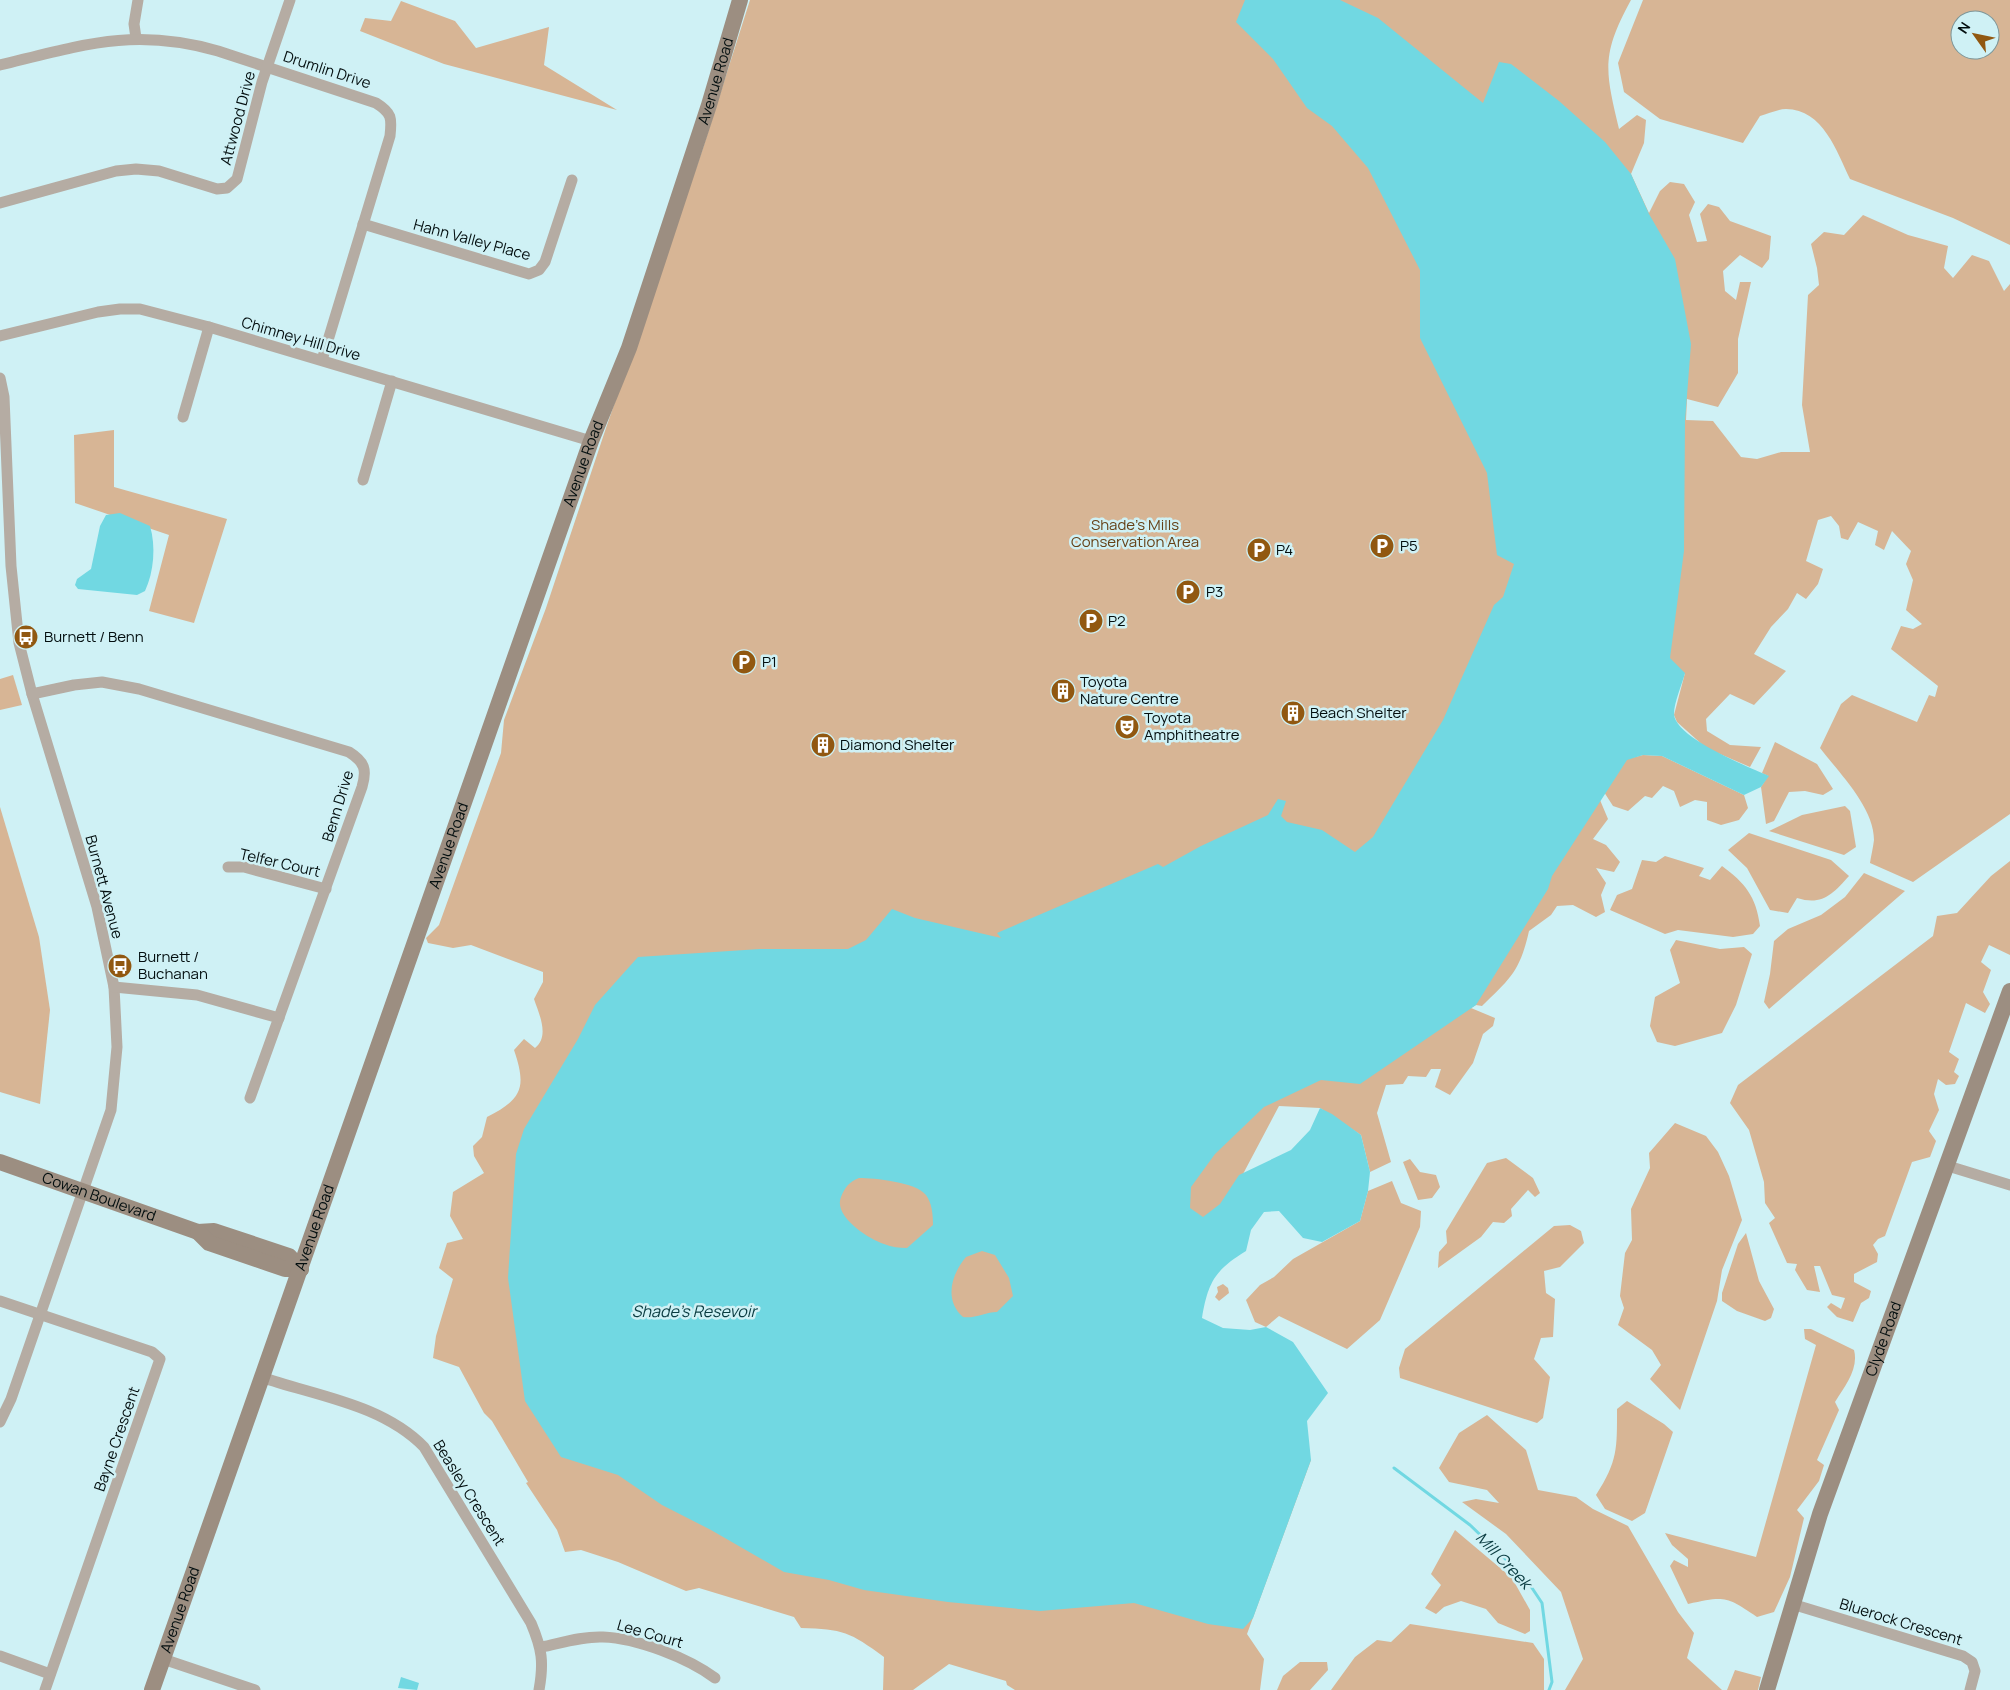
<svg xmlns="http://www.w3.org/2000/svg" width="2010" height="1690" font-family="Manrope,sans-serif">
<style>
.green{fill:#d7b595;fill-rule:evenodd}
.water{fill:#71d8e2;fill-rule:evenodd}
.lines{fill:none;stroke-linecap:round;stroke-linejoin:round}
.stream{stroke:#71d8e2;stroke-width:3}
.street{stroke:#b5aca3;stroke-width:11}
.secondary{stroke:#9c8e81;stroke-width:16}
.labels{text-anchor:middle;stroke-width:5;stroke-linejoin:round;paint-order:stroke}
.street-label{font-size:15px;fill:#030e0f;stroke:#cff1f5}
.park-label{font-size:15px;fill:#664117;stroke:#cff1f5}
.poi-label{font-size:15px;fill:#030e0f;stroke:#cff1f5;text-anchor:start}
.water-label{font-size:16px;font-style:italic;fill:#093b40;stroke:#cff1f5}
</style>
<rect width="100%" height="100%" fill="#cff1f5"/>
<g class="green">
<path d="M 750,0 L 1631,0 C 1601,55 1605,70 1619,129 L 1637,115 L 1646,120 L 1644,143 L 1631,174 L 1649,213 L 1660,191 L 1670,182 L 1684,184 L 1695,202 L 1689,215 L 1697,242 L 1707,241 L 1700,214 L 1708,204 L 1719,207 L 1730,221 L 1771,236 L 1769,259 L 1762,268 L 1740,255 L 1723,271 L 1725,291 L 1736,300 L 1740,282 L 1751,282 L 1738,339 L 1738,373 L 1718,407 L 1687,399 L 1686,420 L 1713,421 L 1741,457 L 1757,459 L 1781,452 L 1810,452 L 1802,405 L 1808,295 L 1819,285 L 1817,268 L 1811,244 L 1824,232 L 1844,235 L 1863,215 L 1908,235 L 1948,246 L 1944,268 L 1953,278 L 1972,255 L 1989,261 L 2004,291 L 2010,284 L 2010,814 L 1913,882 L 1870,863 C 1871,856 1873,848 1874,840 C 1874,807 1839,773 1820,748 L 1841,704 L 1852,695 L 1917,722 L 1929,695 L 1935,697 L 1938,686 L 1891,649 L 1901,626 L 1913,629 L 1922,624 L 1906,610 L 1913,580 L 1906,564 L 1911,551 L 1892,531 L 1884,550 L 1875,545 L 1878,531 L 1858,522 L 1848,540 L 1841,538 L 1839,526 L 1831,516 L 1818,520 L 1806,561 L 1823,569 L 1818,584 L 1806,599 L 1797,593 L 1788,609 L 1771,627 L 1754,654 L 1786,671 L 1754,705 L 1730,694 L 1706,719 L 1707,731 L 1730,745 L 1761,747 L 1750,767 L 1706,748 L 1677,722 L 1674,715 L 1685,673 L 1627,759 L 1643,755 L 1662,756 L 1744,795 L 1748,808 L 1739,820 L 1721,825 L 1707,820 L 1707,802 L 1695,800 L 1680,807 L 1674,791 L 1663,786 L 1652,798 L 1645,796 L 1628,811 L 1613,806 L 1604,792 L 1600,800 L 1608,819 L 1593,839 L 1606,845 L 1620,862 L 1614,872 L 1596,868 L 1606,883 L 1601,895 L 1605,912 L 1596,917 L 1573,905 L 1557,906 L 1551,915 L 1529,931 C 1520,971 1511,978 1482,1006 L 1476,1005 L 1471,1008 L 1495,1018 L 1493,1026 L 1483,1034 L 1473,1063 L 1450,1095 L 1435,1087 L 1441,1069 L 1431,1069 L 1426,1077 L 1408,1076 L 1403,1084 L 1386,1085 L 1377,1113 L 1391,1162 L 1370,1172 L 1361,1135 L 1320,1108 L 1279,1106 L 1180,1293 L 1311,1460 L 1247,1634 L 1264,1659 L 1260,1690 L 1015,1690 L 1007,1685 L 1006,1681 L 949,1664 L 913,1690 L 883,1690 L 884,1657 C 850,1632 843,1629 801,1628 L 794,1617 L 699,1588 L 686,1591 L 618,1562 L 581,1550 L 565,1552 L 557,1530 L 526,1483 L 528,1482 L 492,1421 L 484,1413 L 459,1367 L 433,1358 L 436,1336 L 453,1279 L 439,1268 L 447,1243 L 463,1239 L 450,1216 L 453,1192 L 484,1173 L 474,1156 L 473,1146 L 482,1137 L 487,1117 C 522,1099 527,1088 514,1050 L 524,1039 L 535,1048 C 550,1036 539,1014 534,999 L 543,982 L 543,972 L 471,945 L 453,948 L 428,943 L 426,938 L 439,925 L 501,753 L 504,720 L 546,608 L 606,428 L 702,151 Z"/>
<path d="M 1643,0 L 2010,0 L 2010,245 L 1953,218 L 1850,179 C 1837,152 1823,109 1786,109 C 1778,109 1768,114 1760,116 L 1743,143 L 1660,119 L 1624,92 L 1618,63 ZM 1960,20 L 1990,20 L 1990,50 L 1960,50 Z"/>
<polygon points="401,1 455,21 476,48 549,27 544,65 617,110 444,64 360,31 365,18 391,21"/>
<polygon points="114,430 114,487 227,519 194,623 149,611 169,535 75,503 74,435"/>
<polygon points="13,675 22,705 0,710 0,679"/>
<polygon points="1775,742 1817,764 1833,789 1823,795 1805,791 1789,792 1774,821 1766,824 1761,787 1768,776 1762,773"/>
<polygon points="1845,806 1850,811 1856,847 1844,855 1769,831 1802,815"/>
<polygon points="0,807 39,937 50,1010 40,1104 0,1092"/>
<path d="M 1749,833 L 1831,860 L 1849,876 C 1833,894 1822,906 1797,898 L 1788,913 L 1770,910 L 1747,868 L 1728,850 Z"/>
<path d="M 1665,856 L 1704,868 L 1699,876 L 1710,880 L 1722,866 C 1745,883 1756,896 1760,926 L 1753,934 L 1733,937 L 1678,930 L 1665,934 L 1610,910 L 1617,895 L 1632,889 L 1642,860 L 1656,862 Z"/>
<polygon points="2010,861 2010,955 1989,945 1981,962 1991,970 1983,992 1990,1004 1985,1013 1966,1003 1949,1052 1959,1059 1954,1072 1959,1076 1955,1084 1946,1085 1938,1079 1934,1094 1939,1110 1929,1131 1936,1141 1930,1157 1912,1162 1885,1236 1878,1239 1873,1245 1878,1254 1877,1262 1854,1274 1854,1282 1871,1291 1869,1298 1861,1303 1853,1322 1837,1317 1827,1307 1831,1303 1841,1309 1845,1298 1832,1295 1820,1266 1814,1266 1820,1292 1807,1290 1795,1270 1797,1264 1787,1263 1769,1223 1775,1218 1765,1203 1764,1182 1749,1130 1730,1103 1738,1085 1933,936 1937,916 1957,913 1991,876"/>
<polygon points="1864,873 1905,891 1769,1009 1764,1002 1770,974 1774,941 1788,929 1821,915 1845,897"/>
<polygon points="1676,940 1720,949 1744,947 1752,954 1736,1005 1722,1033 1675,1046 1657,1042 1650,1026 1655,997 1680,983 1670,950"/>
<polygon points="1675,1123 1706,1136 1718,1152 1729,1176 1742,1220 1722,1270 1717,1301 1680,1410 1650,1379 1661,1365 1652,1350 1618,1325 1624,1308 1620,1296 1625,1253 1632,1240 1631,1209 1650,1168 1649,1153"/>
<polygon points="1506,1158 1533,1178 1540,1193 1535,1197 1528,1190 1511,1209 1512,1216 1504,1223 1493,1222 1481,1237 1438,1268 1439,1252 1447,1243 1446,1231 1487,1163"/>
<polygon points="1410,1159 1420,1172 1436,1175 1440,1187 1432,1198 1418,1200 1403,1162"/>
<polygon points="1392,1181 1401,1203 1421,1211 1420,1227 1380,1320 1347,1349 1279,1316 1266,1327 1255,1322 1246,1300 1260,1285 1274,1277 1293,1259 1360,1221 1368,1191"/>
<polygon points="1570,1225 1581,1231 1584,1243 1560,1267 1544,1271 1546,1293 1555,1299 1553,1337 1541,1338 1534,1359 1550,1377 1543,1418 1537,1423 1400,1378 1399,1368 1405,1349 1554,1226"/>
<polygon points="1746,1233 1759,1281 1774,1309 1771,1318 1765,1321 1737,1311 1722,1301 1722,1293 1738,1244"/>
<polygon points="1223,1284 1228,1288 1229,1293 1219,1301 1215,1297 1218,1292 1217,1287"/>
<path d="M 1804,1329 L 1811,1329 L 1854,1350 C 1859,1369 1845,1386 1835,1402 L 1839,1410 L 1817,1460 L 1824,1465 L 1819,1481 L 1797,1510 L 1804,1518 L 1790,1577 L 1774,1612 L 1757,1617 C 1726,1596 1725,1596 1688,1604 L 1670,1566 L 1674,1560 L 1688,1567 L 1688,1559 L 1672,1545 L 1665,1533 L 1756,1557 L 1816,1345 L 1805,1339 Z"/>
<path d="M 1627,1401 L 1664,1424 L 1673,1432 L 1645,1513 L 1632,1521 L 1605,1509 L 1596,1495 C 1618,1461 1617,1448 1617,1409 Z"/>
<polygon points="1487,1415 1526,1450 1538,1490 1576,1497 1593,1509 1628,1526 1678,1612 1694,1633 1687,1658 1722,1690 1565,1690 1583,1659 1561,1592 1506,1534 1462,1502 1476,1499 1499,1503 1487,1490 1449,1482 1439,1468 1459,1433"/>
<polygon points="1455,1530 1512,1578 1530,1610 1530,1631 1525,1634 1498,1623 1486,1609 1461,1601 1444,1607 1436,1614 1425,1608 1441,1585 1431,1574"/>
<polygon points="1410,1624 1533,1643 1544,1659 1544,1690 1331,1690 1355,1657 1377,1640 1391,1642"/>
<polygon points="1300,1662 1327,1662 1328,1670 1310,1690 1277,1690 1283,1676"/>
<polygon points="1735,1670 1761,1677 1758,1690 1727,1690"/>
</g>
<g class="water">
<path d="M 1245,0 L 1340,0 L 1378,18 L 1483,103 L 1499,62 L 1511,64 L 1559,101 L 1605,142 L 1631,174 L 1649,214 L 1675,259 L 1691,344 L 1685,421 L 1684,551 L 1670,658 L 1685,673 C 1682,685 1674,702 1674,714 C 1675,738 1749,767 1769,776 L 1761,787 L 1744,795 L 1662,756 L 1643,755 L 1627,760 L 1552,876 L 1548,889 L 1476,1005 L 1360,1084 L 1321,1080 L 1264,1107 L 1215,1154 L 1191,1187 L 1190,1208 L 1203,1217 L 1220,1204 L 1239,1175 L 1291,1150 L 1310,1130 L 1320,1108 L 1332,1114 L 1361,1135 L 1370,1172 L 1368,1191 L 1360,1221 L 1322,1242 L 1303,1238 L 1279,1211 L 1264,1212 L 1251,1230 L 1246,1251 C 1215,1270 1208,1282 1202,1318 L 1223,1328 L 1250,1330 L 1266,1327 L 1293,1342 L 1328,1393 L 1307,1421 L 1311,1460 L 1253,1618 L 1243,1629 L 1208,1624 L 1134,1603 L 1040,1611 L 948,1602 L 864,1590 L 829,1580 L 784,1572 L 711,1530 L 662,1505 L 618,1475 L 561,1457 L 525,1401 L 508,1278 L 516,1154 L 524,1129 L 578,1039 L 595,1005 L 638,957 L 760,949 L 848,949 L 866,940 L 892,909 L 915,918 L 1001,938 L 997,933 L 1158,864 L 1163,867 L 1201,846 L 1268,815 L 1278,799 L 1286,801 L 1281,816 L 1287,822 L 1322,830 L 1355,852 L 1373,837 L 1443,720 L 1494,605 L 1503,597 L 1514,564 L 1497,555 L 1487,473 L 1420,338 L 1420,270 L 1368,168 L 1332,126 L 1307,108 L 1273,59 L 1236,22 ZM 859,1178 C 874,1178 916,1182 926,1195 C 932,1203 933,1215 933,1225 L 907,1248 C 899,1248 892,1247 884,1244 C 868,1239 833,1216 841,1197 C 845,1187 849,1182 859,1178 ZM 982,1251 L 995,1255 L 1009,1278 L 1013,1296 L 997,1312 C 986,1312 974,1319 963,1317 C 944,1300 951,1275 966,1257 Z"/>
<path d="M 120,513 L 150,526 C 156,546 154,572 145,591 L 137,595 L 78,589 L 75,585 L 77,579 L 91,569 L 100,526 L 106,515 Z"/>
<polygon points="401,1677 419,1683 417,1690 398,1688"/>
</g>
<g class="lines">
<polyline class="stream" points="1394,1468 1470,1525 1526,1579 1542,1603 1552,1682 1549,1690"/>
<g class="street">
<polyline points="136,38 134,24 138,0"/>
<path d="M 0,65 C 82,45 134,27 218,51 L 376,103 C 392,113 392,118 390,136 L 322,360"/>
<polyline points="0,203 116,171 136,169 159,171 217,189 227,188 237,179 262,82 290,0"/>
<polyline points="363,224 529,274 539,270 545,262 572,180"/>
<polyline points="0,336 98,312 120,309 140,309 209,327 591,441"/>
<polyline points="0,378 4,397 11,566 19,643 32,694 97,907 114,987 117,1047 111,1110 11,1399 0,1422"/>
<polyline points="183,417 209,327"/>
<polyline points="363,480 392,381"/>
<path d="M 32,694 L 74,685 L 102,682 L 139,689 L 349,752 C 365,762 367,770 362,787 L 250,1098"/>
<polyline points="228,867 244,867 326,889"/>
<polyline points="114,987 197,995 279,1018"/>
<polyline points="1948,1166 2010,1185"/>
<polyline points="0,1301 152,1352 160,1359 45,1690"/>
<path d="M 261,1377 C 316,1396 382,1404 424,1447 L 531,1623 C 542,1649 544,1662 539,1690"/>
<polyline points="1792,1604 1963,1656 1972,1662 1975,1671 1970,1690"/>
<path d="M 542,1647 C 561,1643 583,1636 603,1637 C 637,1638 688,1658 715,1678"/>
<polyline points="0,1656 50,1674"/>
<polyline points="163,1659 255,1690"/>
</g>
<g class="secondary">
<path id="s1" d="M 0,1162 L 198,1232 L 214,1231 L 289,1256 L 301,1269"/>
<polyline points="198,1232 209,1243 285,1269 301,1269"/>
<path id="s2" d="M 152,1690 L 591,441 L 629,348 L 709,105 L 740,0"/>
<path id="s3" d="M 1767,1690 L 1820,1514 L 2010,991"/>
</g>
</g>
<defs>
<symbol id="parking-disc" viewBox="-11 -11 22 22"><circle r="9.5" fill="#915811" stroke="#cff1f5"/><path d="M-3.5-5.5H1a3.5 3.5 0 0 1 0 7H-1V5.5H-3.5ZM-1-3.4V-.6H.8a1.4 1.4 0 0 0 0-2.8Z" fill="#fff"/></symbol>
<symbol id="bus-disc" viewBox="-11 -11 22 22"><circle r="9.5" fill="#915811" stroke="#cff1f5"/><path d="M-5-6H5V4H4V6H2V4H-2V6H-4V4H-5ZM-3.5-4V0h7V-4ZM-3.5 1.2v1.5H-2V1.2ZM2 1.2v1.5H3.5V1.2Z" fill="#fff"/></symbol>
<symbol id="building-disc" viewBox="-11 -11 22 22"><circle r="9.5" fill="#915811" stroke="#cff1f5"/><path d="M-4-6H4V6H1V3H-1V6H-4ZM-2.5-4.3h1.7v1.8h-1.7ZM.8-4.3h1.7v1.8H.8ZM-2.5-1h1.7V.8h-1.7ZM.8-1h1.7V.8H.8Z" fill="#fff"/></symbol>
<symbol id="theatre-disc" viewBox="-11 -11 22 22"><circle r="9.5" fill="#915811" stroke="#cff1f5"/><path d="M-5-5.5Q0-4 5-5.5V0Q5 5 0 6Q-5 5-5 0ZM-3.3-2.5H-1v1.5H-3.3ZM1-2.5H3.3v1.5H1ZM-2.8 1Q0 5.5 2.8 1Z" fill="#fff"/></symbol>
</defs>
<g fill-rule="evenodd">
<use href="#parking-disc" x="1368" y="532" width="28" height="28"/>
<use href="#parking-disc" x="1245" y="536" width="28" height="28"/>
<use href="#parking-disc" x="1174" y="578" width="28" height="28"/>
<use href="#parking-disc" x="1077" y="607" width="28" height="28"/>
<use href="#bus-disc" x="12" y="623" width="28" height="28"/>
<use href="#parking-disc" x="730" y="648" width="28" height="28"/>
<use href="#building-disc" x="1049" y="677" width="28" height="28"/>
<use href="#building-disc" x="1279" y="699" width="28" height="28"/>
<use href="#theatre-disc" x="1113" y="713" width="28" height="28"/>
<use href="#building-disc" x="809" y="731" width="28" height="28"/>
<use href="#bus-disc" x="106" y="952" width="28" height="28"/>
</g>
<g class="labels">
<g class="street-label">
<text transform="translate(327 70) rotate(18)" y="5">Drumlin Drive</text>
<text dy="5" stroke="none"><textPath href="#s2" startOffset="1705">Avenue Road</textPath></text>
<text transform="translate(238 118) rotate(-75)" y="5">Attwood Drive</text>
<text transform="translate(472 240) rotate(15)" y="5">Hahn Valley Place</text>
<text transform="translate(301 339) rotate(16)" y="5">Chimney Hill Drive</text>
<text dy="5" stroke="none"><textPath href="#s2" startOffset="1300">Avenue Road</textPath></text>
<text transform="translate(338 806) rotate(-73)" y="5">Benn Drive</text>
<text dy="5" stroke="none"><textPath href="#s2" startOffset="895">Avenue Road</textPath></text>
<text transform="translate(280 863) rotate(13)" y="5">Telfer Court</text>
<text transform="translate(104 887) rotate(75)" y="5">Burnett Avenue</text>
<text dy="5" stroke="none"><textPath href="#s1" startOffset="105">Cowan Boulevard</textPath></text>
<text dy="5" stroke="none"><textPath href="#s2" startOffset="490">Avenue Road</textPath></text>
<text dy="5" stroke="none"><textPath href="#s3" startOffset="370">Clyde Road</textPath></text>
<text transform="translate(117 1439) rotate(-71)" y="5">Bayne Crescent</text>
<text transform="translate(469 1493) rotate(58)" y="5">Beasley Crescent</text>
<text dy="5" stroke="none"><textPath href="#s2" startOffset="85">Avenue Road</textPath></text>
<text transform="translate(1901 1622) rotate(17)" y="5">Bluerock Crescent</text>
<text transform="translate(650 1634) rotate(16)" y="5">Lee Court</text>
</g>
<g class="park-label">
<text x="1135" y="530">Shade’s Mills<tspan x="1135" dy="17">Conservation Area</tspan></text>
</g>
<g class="poi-label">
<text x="1400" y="551">P5</text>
<text x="1276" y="555">P4</text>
<text x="1206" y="597">P3</text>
<text x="1108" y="626">P2</text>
<text x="44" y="642">Burnett / Benn</text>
<text x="762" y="667">P1</text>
<text x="1080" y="687">Toyota<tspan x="1080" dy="17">Nature Centre</tspan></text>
<text x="1310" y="718">Beach Shelter</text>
<text x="1144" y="723">Toyota<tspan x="1144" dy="17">Amphitheatre</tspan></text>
<text x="840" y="750">Diamond Shelter</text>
<text x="138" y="962">Burnett /<tspan x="138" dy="17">Buchanan</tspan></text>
</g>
<g class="water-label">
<text x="694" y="1317">Shade’s Resevoir</text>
<text transform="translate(1504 1560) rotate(46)" y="6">Mill Creek</text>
</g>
</g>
<g transform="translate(1975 35) rotate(303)"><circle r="24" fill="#cff1f5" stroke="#7d9699"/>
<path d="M0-4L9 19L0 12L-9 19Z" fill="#915811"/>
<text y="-8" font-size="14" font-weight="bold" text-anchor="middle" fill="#030e0f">N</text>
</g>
</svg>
